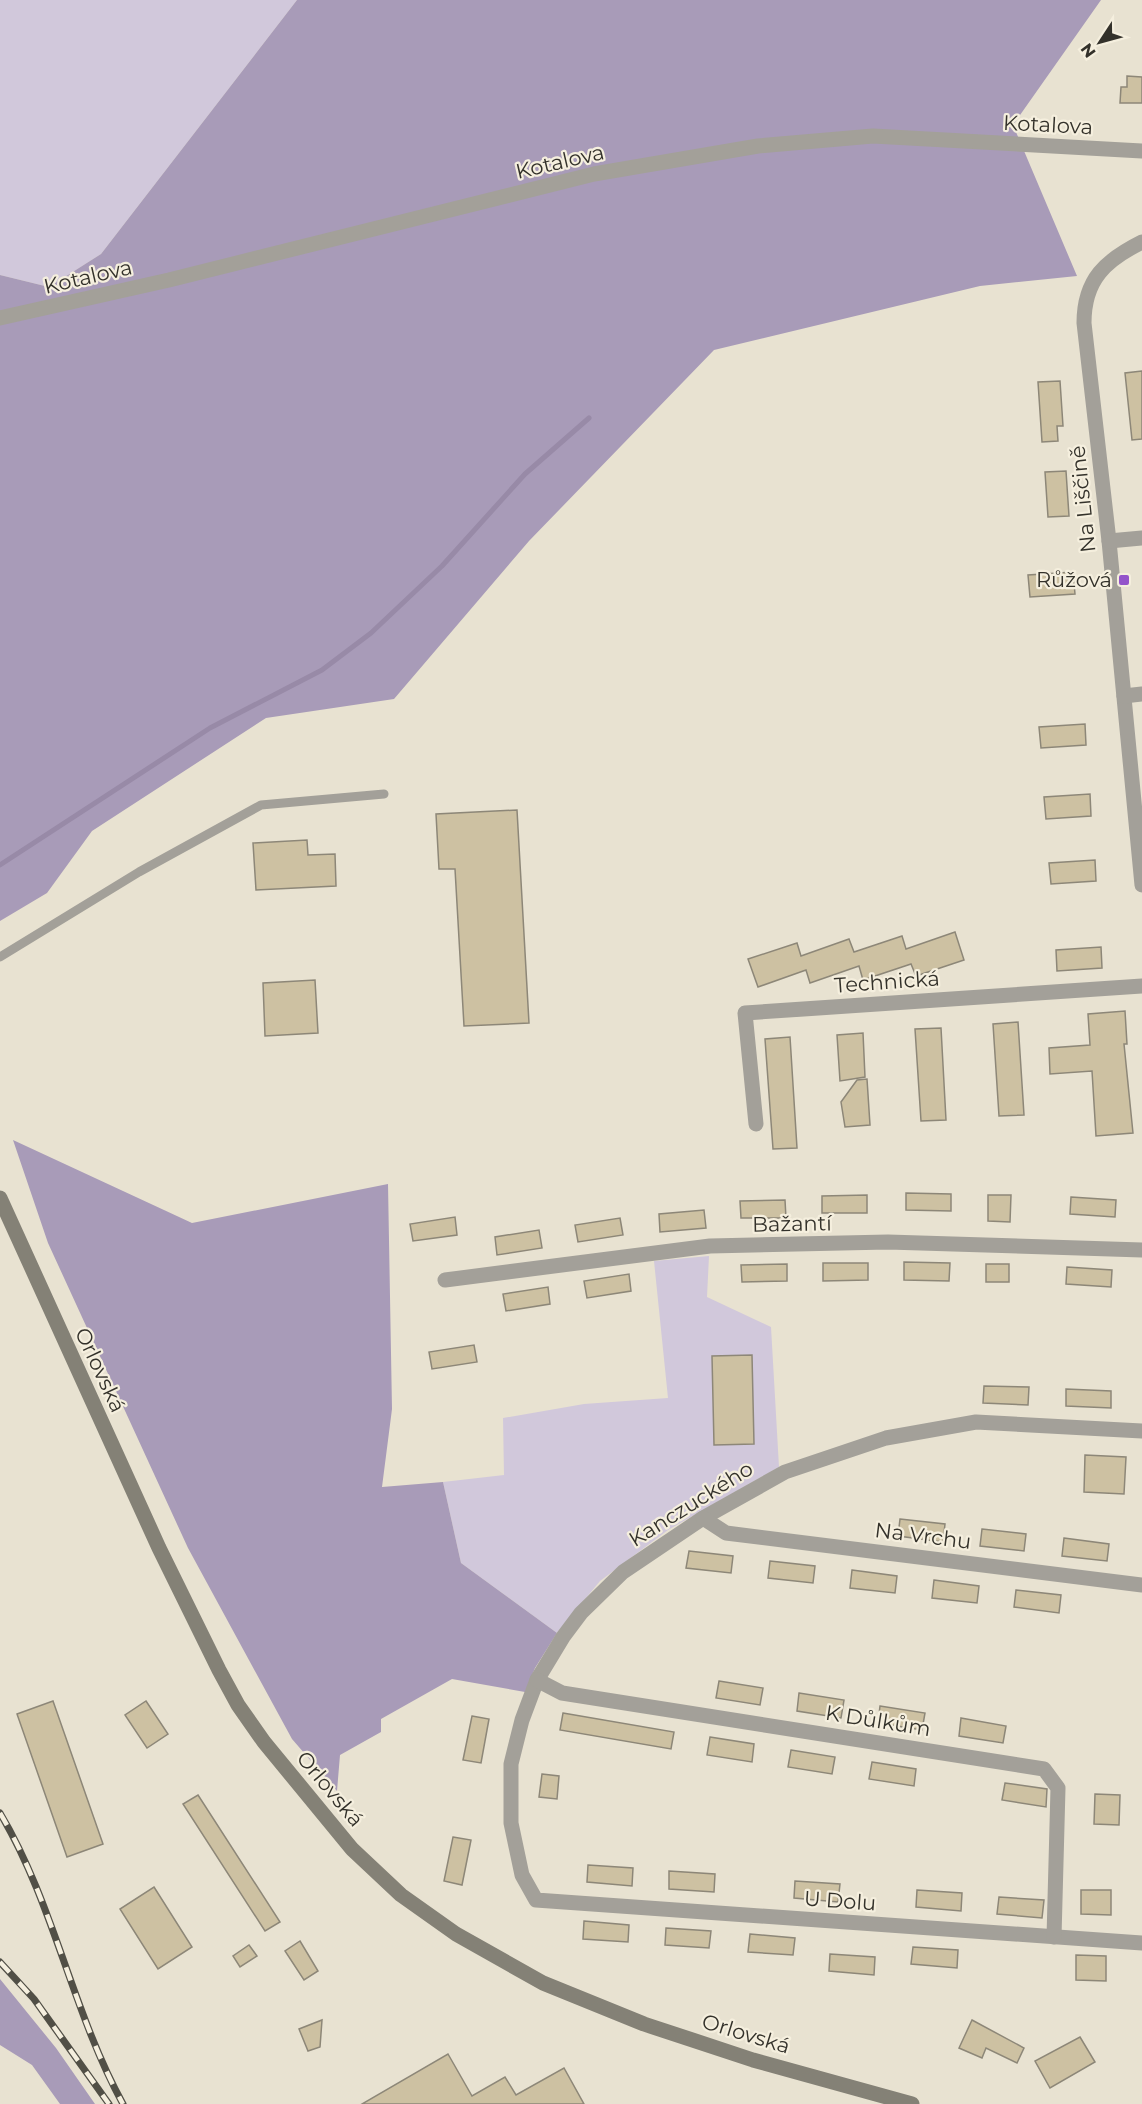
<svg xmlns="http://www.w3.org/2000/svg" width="1142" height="2104" font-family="Montserrat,sans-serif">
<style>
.green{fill:#d1c8db}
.forest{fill:#a89bb8}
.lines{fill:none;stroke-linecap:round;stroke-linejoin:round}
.stream{stroke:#988aa7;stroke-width:5}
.building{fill:#cdc1a2;stroke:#8d8778;stroke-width:1.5}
.lane{stroke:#a3a099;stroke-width:9}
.street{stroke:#a3a099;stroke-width:15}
.secondary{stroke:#848176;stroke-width:15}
.rail-casing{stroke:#514f46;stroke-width:7}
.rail{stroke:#f5efde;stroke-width:4.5;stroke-dasharray:14;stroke-linecap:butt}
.poi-dot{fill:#9454ca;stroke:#f5efde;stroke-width:2}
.labels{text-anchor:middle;stroke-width:4.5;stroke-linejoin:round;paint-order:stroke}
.street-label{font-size:21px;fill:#33312a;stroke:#f5efde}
.poi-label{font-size:21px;fill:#33312a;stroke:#f5efde;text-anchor:end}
</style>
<rect width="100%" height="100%" fill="#e8e2d1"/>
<g class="green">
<polygon points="0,0 297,0 101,254 49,287 0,275"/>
<polygon points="709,1256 707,1297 771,1327 779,1467 668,1530 600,1581 557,1633 461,1563 443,1482 504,1475 503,1418 584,1404 668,1398 654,1261"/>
</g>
<g class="forest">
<polygon points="297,0 1101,0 1013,125 1077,276 980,286 714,350 529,541 394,699 266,718 92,831 47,893 0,921 0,275 49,287 101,254"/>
<polygon points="13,1140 192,1223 388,1184 392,1409 382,1487 443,1482 461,1563 557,1633 535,1668 525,1692 452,1679 381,1719 381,1732 340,1755 337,1791 292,1739 188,1548 48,1243"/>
<polygon points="0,1979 56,2048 95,2104 60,2104 32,2065 0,2045"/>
</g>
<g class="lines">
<polyline class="stream" points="0,865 210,728 322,670 371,633 442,566 525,474 589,418"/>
</g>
<g class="building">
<polygon points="1127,76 1142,77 1142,103 1120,103 1121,87 1127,87"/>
<polygon points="1142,371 1142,439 1132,440 1125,373"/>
<polygon points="1060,381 1063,426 1057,426 1058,441 1042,442 1038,382"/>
<polygon points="1066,471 1069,516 1048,517 1045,472"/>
<polygon points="1073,572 1075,594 1030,597 1028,575"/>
<polygon points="1085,724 1086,745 1041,748 1039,727"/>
<polygon points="1090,794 1091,816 1046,819 1044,797"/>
<polygon points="517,810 529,1023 464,1026 455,869 439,869 436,814"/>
<polygon points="307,840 308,855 335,854 336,886 256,890 253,843"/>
<polygon points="1095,860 1096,881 1051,884 1049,863"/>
<polygon points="955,932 964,960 916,976 911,964 863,980 859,966 810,983 806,970 758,987 748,959 797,943 801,956 849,939 854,952 902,936 906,949"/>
<polygon points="1101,947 1102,968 1057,971 1056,950"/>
<polygon points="315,980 318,1033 265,1036 263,983"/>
<polygon points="1125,1011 1127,1044 1124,1044 1133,1133 1096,1136 1092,1071 1050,1074 1049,1048 1090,1045 1088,1014"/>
<polygon points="1018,1022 1024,1115 999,1116 993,1024"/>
<polygon points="941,1028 946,1120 921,1121 915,1029"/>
<polygon points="863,1033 865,1077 840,1081 837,1035"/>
<polygon points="790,1037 797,1148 773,1149 765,1039"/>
<polygon points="867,1079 870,1125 845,1127 841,1102 857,1080"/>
<polygon points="906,1193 951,1194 951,1211 906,1210"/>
<polygon points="867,1195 867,1213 822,1213 822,1196"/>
<polygon points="988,1195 1011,1195 1010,1222 988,1221"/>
<polygon points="1071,1197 1116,1200 1115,1217 1070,1214"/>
<polygon points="785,1200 786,1218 741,1218 740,1201"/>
<polygon points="704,1210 706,1228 660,1232 659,1214"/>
<polygon points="455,1217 457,1235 413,1241 410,1224"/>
<polygon points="620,1218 623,1235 578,1242 575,1225"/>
<polygon points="539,1230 542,1248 497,1255 495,1237"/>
<polygon points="904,1262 950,1263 949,1281 904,1280"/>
<polygon points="823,1263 868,1263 868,1280 823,1281"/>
<polygon points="787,1264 787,1281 742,1282 741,1265"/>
<rect x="986" y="1264" width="23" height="18"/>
<polygon points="1067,1267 1112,1270 1111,1287 1066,1284"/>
<polygon points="629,1274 631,1291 587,1298 584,1281"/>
<polygon points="548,1287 550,1304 506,1311 503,1294"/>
<polygon points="474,1345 477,1362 432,1369 429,1352"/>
<polygon points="752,1355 754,1444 714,1445 712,1356"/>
<polygon points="984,1386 1029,1387 1028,1405 983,1403"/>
<polygon points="1066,1389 1111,1391 1111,1408 1066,1406"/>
<polygon points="1085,1455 1126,1457 1124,1494 1084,1492"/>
<polygon points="900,1519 945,1524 943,1542 898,1536"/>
<polygon points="982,1529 1026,1534 1024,1551 980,1546"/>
<polygon points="1064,1538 1109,1544 1107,1561 1062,1556"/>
<polygon points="689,1551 733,1556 731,1573 686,1568"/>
<polygon points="770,1561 815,1566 813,1583 768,1578"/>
<polygon points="852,1570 897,1576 895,1593 850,1588"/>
<polygon points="934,1580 979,1586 977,1603 932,1598"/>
<polygon points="1016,1590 1061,1595 1059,1613 1014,1607"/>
<polygon points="719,1681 763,1688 760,1705 716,1698"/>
<polygon points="799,1693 844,1700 841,1718 797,1711"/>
<polygon points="53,1701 103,1844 67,1857 17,1714"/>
<polygon points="146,1701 168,1734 147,1748 125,1715"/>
<polygon points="880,1706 925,1713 922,1730 878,1723"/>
<polygon points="563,1713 674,1732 671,1749 560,1730"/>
<polygon points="472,1716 489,1719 481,1763 463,1760"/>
<polygon points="961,1718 1006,1726 1003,1743 959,1736"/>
<polygon points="710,1737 754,1744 752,1762 707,1755"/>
<polygon points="791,1750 835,1757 832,1774 788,1767"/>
<polygon points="872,1762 916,1769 914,1786 869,1779"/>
<polygon points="542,1774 559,1776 557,1799 539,1797"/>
<polygon points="1005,1783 1047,1789 1046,1807 1002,1800"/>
<polygon points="1095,1794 1120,1795 1119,1825 1094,1824"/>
<polygon points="198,1795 280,1922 265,1931 183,1804"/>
<polygon points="453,1837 471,1840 462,1885 444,1881"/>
<polygon points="588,1865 633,1868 632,1886 587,1882"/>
<polygon points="669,1871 715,1874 714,1892 669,1889"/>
<polygon points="795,1881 840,1884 838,1902 794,1898"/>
<polygon points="154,1887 192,1947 158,1969 120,1909"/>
<polygon points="917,1890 962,1893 961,1911 916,1907"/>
<polygon points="1081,1890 1111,1890 1111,1915 1081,1914"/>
<polygon points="999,1897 1044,1900 1042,1918 997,1914"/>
<polygon points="584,1921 629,1925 628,1942 583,1939"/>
<polygon points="666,1928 711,1931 709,1948 665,1945"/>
<polygon points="750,1934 795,1938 793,1955 748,1952"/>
<polygon points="300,1941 318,1971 304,1980 285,1951"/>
<polygon points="249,1945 257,1956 240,1967 233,1956"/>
<polygon points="913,1947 958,1950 957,1968 911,1964"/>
<polygon points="830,1954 875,1957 874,1975 829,1971"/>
<polygon points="1076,1955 1106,1956 1106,1981 1076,1980"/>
<polygon points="322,2020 320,2047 308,2051 299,2029"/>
<polygon points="972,2020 1024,2048 1017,2063 986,2048 982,2058 959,2048"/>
<polygon points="1080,2037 1095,2062 1050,2088 1035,2061"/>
<polygon points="448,2054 472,2096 505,2077 516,2095 564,2068 584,2104 362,2104"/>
</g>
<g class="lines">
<polyline class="lane" points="0,957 139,872 261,805 384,794"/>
<g class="street">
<path d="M 1142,242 C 1106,260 1084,279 1084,323 L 1109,541 L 1142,885"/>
<polyline points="0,318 169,280 594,174 758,146 873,136 1142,151"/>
<polyline points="1109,541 1142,538"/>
<polyline points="1124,696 1142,694"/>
<polyline points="756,1124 745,1013 1142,986"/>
<polyline points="445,1280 710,1246 888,1242 1142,1250"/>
<polyline points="1142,1431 976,1422 886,1438 785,1472 703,1518 623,1572 581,1613 563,1637 537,1680 522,1720 511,1764 511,1823 522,1875 536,1900 1142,1943"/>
<polyline points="703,1518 726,1533 1142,1585"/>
<polyline points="537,1680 562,1693 1044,1769 1058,1788 1054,1937"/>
</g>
<polyline class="secondary" points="0,1198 159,1548 219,1670 238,1705 264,1742 352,1849 401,1895 456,1934 543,1983 644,2024 753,2060 912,2104"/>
<defs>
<g id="rail">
<path d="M 0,1813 C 54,1904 72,2011 123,2104"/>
<polyline points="0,1962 34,1999 109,2104"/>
</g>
</defs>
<use href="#rail" class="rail-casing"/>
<use href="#rail" class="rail"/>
</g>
<rect class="poi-dot" x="1118" y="574" width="12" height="12" rx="3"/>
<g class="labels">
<g class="street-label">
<text transform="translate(1048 125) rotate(3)" y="7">Kotalova</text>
<text transform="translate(560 162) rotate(-13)" y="7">Kotalova</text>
<text transform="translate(88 277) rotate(-13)" y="7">Kotalova</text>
<text transform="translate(1083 499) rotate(-96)" y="7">Na Liščině</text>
<text transform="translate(887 982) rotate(-4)" y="7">Technická</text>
<text transform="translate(792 1224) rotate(-1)" y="7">Bažantí</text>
<text transform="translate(100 1370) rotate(65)" y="7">Orlovská</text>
<text transform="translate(691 1504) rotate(-32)" y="7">Kanczuckého</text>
<text transform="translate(923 1536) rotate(7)" y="7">Na Vrchu</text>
<text transform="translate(878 1721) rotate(9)" y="7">K Důlkům</text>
<text transform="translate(330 1789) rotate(50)" y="7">Orlovská</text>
<text transform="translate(840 1901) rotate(4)" y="7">U Dolu</text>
<text transform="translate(746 2034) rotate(17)" y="7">Orlovská</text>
</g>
<g class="poi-label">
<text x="1112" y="587">Růžová</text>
</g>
</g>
<g transform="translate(1100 42) rotate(234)" stroke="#f5efde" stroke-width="4.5" paint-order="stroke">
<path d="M0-4.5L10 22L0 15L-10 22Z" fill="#33312a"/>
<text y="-9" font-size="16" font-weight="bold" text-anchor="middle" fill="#33312a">N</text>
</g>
</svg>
